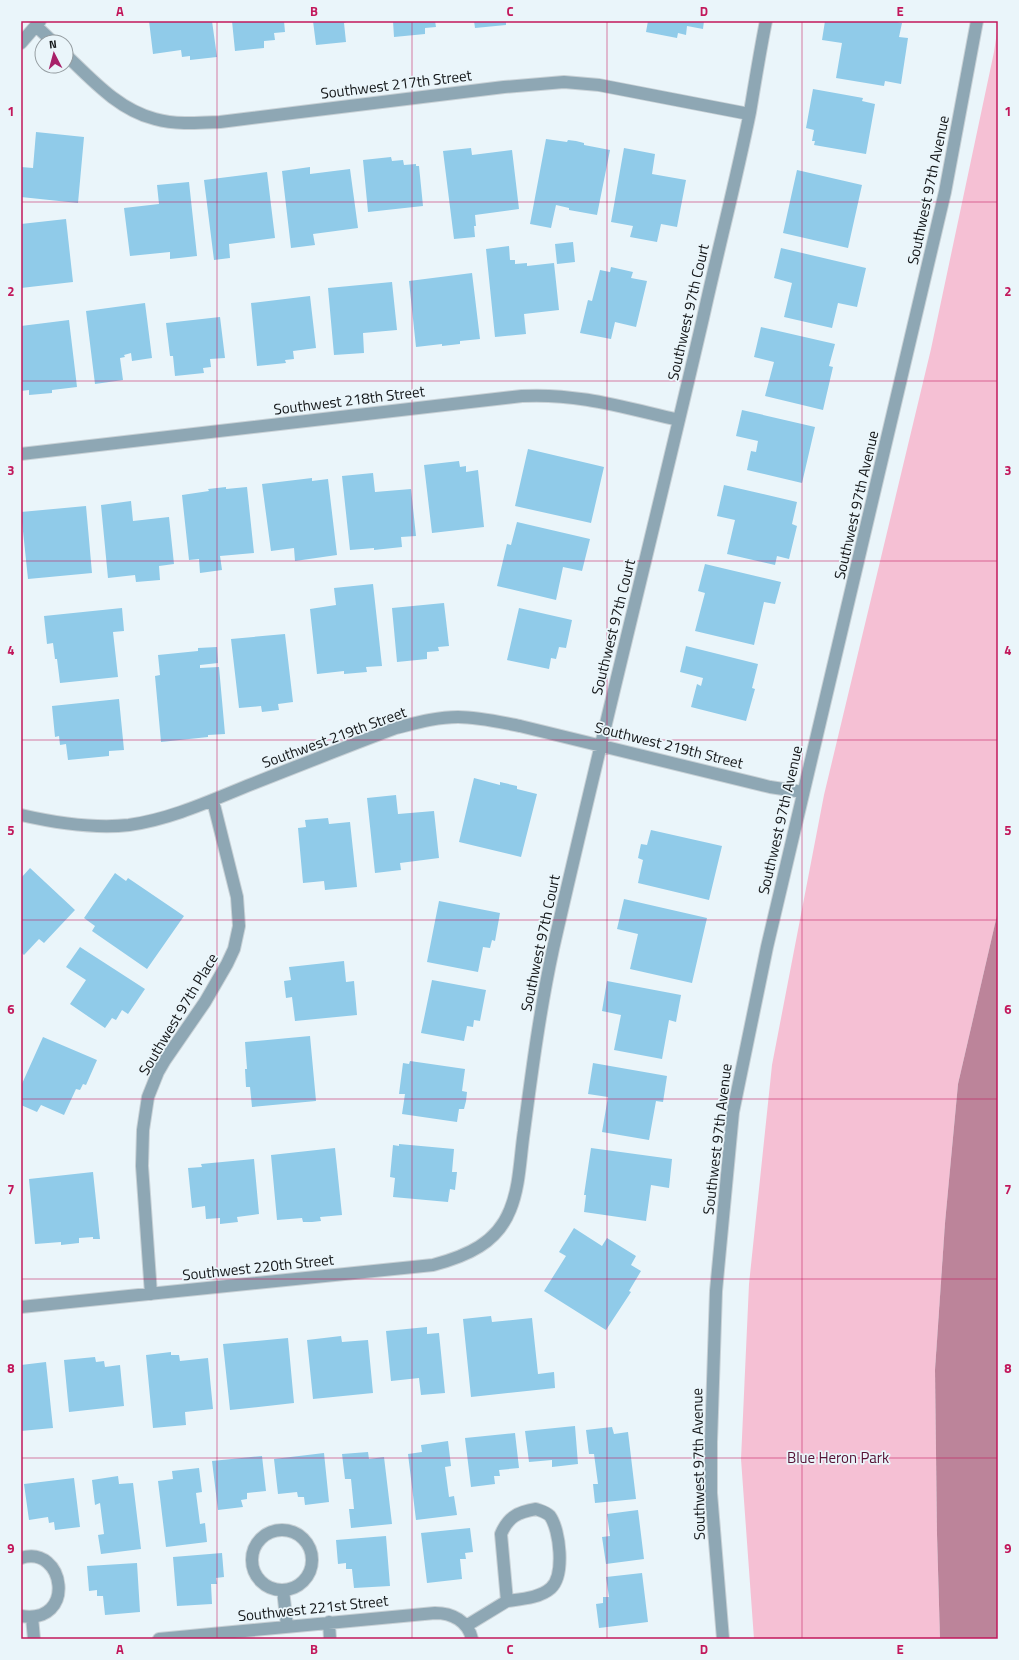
<svg xmlns="http://www.w3.org/2000/svg" width="1019" height="1660" font-family="'Titillium Web',sans-serif">
<style>
.green{fill:#f5c0d4}
.water{fill:#bc849a}
.building{fill:#90cbe9}
.lines{fill:none;stroke-linecap:round;stroke-linejoin:round}
.minor-casing{stroke:#c8d1d6;stroke-width:14}
.minor{stroke:#8ea7b4;stroke-width:12}
.grid{fill:none;stroke:#c2185b;stroke-width:1;stroke-opacity:0.55}
.labels{text-anchor:middle;dominant-baseline:central;stroke-width:3.5;stroke-linejoin:round;paint-order:stroke}
.street-label{font-size:15px;fill:#141719;stroke:#eaf5fa}
.park-label{font-size:15px;fill:#551134;stroke:#eaf5fa}
.neatline{fill:none;stroke:#c2185b;stroke-width:1.5}
.grid-label{font-size:13px;text-anchor:middle;font-weight:bold;fill:#c2185b}
</style>
<rect width="100%" height="100%" fill="#eaf5fa"/>
<path class="green" d="M 998,25 L 998,911 L 958,1084 L 945,1223 L 935,1370 L 937,1534 L 940,1639 L 754,1639 L 741,1459 L 749,1284 L 772,1065 L 824,795 L 931,349 L 994,52 Z"/>
<path class="water" d="M 998,911 L 998,1639 L 940,1639 L 937,1534 L 935,1370 L 945,1223 L 958,1084 Z"/>
<path class="building" d="M 149,21 L 212,21 L 217,57 L 190,60 L 190,56 L 182,57 L 181,50 L 153,54 Z
M 232,21 L 284,21 L 285,32 L 274,33 L 275,40 L 264,41 L 264,48 L 235,51 Z
M 313,21 L 349,21 L 344,23 L 346,42 L 316,45 Z
M 393,21 L 435,21 L 436,27 L 425,28 L 425,34 L 394,37 Z
M 474,21 L 506,21 L 506,25 L 475,28 Z
M 648,21 L 704,21 L 703,29 L 687,26 L 686,35 L 678,33 L 677,38 L 646,32 Z
M 825,21 L 892,21 L 902,23 L 899,37 L 908,38 L 901,84 L 885,81 L 884,86 L 836,78 L 842,43 L 822,40 Z
M 813,89 L 863,98 L 862,101 L 875,104 L 866,154 L 814,145 L 815,141 L 812,141 L 814,130 L 806,128 Z
M 36,132 L 84,137 L 78,203 L 21,197 L 21,167 L 33,168 Z
M 546,139 L 567,142 L 568,140 L 576,141 L 584,143 L 584,145 L 610,150 L 597,215 L 569,210 L 569,208 L 556,205 L 551,228 L 530,224 Z
M 471,148 L 472,155 L 512,150 L 519,209 L 475,215 L 476,226 L 474,226 L 475,237 L 454,239 L 443,151 Z
M 624,148 L 655,154 L 652,174 L 686,180 L 677,227 L 661,224 L 657,242 L 630,237 L 633,226 L 611,222 Z
M 391,157 L 392,161 L 403,160 L 404,165 L 416,164 L 416,166 L 419,166 L 423,206 L 368,212 L 363,160 Z
M 310,167 L 310,174 L 350,169 L 358,228 L 313,234 L 315,245 L 291,248 L 282,171 Z
M 797,170 L 862,185 L 848,248 L 783,233 Z
M 267,172 L 275,238 L 229,244 L 230,258 L 214,260 L 204,180 Z
M 189,182 L 197,256 L 170,259 L 170,252 L 130,256 L 124,208 L 159,204 L 157,185 Z
M 66,219 L 73,282 L 21,288 L 21,224 Z
M 573,242 L 575,262 L 557,264 L 555,244 Z
M 509,246 L 510,260 L 515,260 L 515,264 L 527,263 L 527,266 L 554,263 L 559,310 L 524,314 L 526,334 L 495,337 L 486,249 Z
M 781,248 L 866,268 L 857,307 L 838,303 L 832,328 L 784,317 L 792,283 L 774,278 Z
M 611,267 L 633,272 L 631,278 L 647,281 L 636,327 L 615,322 L 611,339 L 580,333 L 588,300 L 592,301 L 600,270 L 610,272 Z
M 472,273 L 480,339 L 460,341 L 460,344 L 442,346 L 442,344 L 416,347 L 409,281 Z
M 392,282 L 397,330 L 363,333 L 364,353 L 334,355 L 328,288 Z
M 310,296 L 316,348 L 293,351 L 294,359 L 285,360 L 286,363 L 257,366 L 251,303 Z
M 145,303 L 152,358 L 132,361 L 131,353 L 124,355 L 125,357 L 120,358 L 123,380 L 95,384 L 86,311 Z
M 220,317 L 225,358 L 210,359 L 211,367 L 203,368 L 204,373 L 175,376 L 173,356 L 170,356 L 166,323 Z
M 69,320 L 77,387 L 52,390 L 52,393 L 29,395 L 29,390 L 21,391 L 21,326 Z
M 761,327 L 835,344 L 829,366 L 833,367 L 823,410 L 765,396 L 774,362 L 754,357 Z
M 742,410 L 815,427 L 802,483 L 747,470 L 751,451 L 756,452 L 758,441 L 736,436 Z
M 528,449 L 604,467 L 591,523 L 515,506 Z
M 459,461 L 460,467 L 466,466 L 466,472 L 478,470 L 484,527 L 432,533 L 424,465 Z
M 373,473 L 375,492 L 411,489 L 416,536 L 401,537 L 402,547 L 374,550 L 374,548 L 350,550 L 342,476 Z
M 312,478 L 312,481 L 328,479 L 337,555 L 295,561 L 294,548 L 271,551 L 262,484 Z
M 724,485 L 797,502 L 792,524 L 797,526 L 789,559 L 777,556 L 775,565 L 727,554 L 735,520 L 717,516 Z
M 226,487 L 226,489 L 247,487 L 254,553 L 220,556 L 222,570 L 200,573 L 199,559 L 189,560 L 182,495 L 209,491 L 208,489 Z
M 131,501 L 133,521 L 169,517 L 174,564 L 159,566 L 160,580 L 136,582 L 135,575 L 108,578 L 101,505 Z
M 86,506 L 92,573 L 28,579 L 21,512 Z
M 517,522 L 590,539 L 582,571 L 563,567 L 556,600 L 497,586 L 507,544 L 511,545 Z
M 705,564 L 781,582 L 775,604 L 764,602 L 754,645 L 695,631 L 705,593 L 698,591 Z
M 373,584 L 382,666 L 366,667 L 367,672 L 344,674 L 344,671 L 317,674 L 310,609 L 336,605 L 334,588 Z
M 444,603 L 449,646 L 438,647 L 439,651 L 427,652 L 427,659 L 397,662 L 392,608 Z
M 122,608 L 124,631 L 113,632 L 118,677 L 60,683 L 57,659 L 55,659 L 53,643 L 47,644 L 44,616 Z
M 519,608 L 572,620 L 566,648 L 559,647 L 556,659 L 551,658 L 549,669 L 507,660 Z
M 285,634 L 293,702 L 278,704 L 279,710 L 262,712 L 261,706 L 239,708 L 231,639 Z
M 686,646 L 758,664 L 752,688 L 755,689 L 746,721 L 691,707 L 697,684 L 701,686 L 703,678 L 680,672 Z
M 217,647 L 218,663 L 200,665 L 200,668 L 219,667 L 225,734 L 208,735 L 208,737 L 161,742 L 155,676 L 160,675 L 158,655 L 198,651 L 198,648 Z
M 119,699 L 124,750 L 109,751 L 109,756 L 68,760 L 66,744 L 60,745 L 59,736 L 55,737 L 52,706 Z
M 474,778 L 500,785 L 500,782 L 517,786 L 517,789 L 537,794 L 521,857 L 459,842 Z
M 396,795 L 398,814 L 434,811 L 439,858 L 400,863 L 401,870 L 375,873 L 367,798 Z
M 328,818 L 329,824 L 350,822 L 357,887 L 325,890 L 324,881 L 303,883 L 298,828 L 306,827 L 305,820 Z
M 651,830 L 722,846 L 709,900 L 638,883 L 643,860 L 638,858 L 641,844 L 647,845 Z
M 30,868 L 75,910 L 44,943 L 39,939 L 24,955 L 21,952 L 21,878 Z
M 115,873 L 126,881 L 128,878 L 184,916 L 147,969 L 92,931 L 95,926 L 84,918 Z
M 624,899 L 707,918 L 692,983 L 630,969 L 638,934 L 617,929 Z
M 439,901 L 500,913 L 495,941 L 492,940 L 490,948 L 483,947 L 478,972 L 427,962 Z
M 80,947 L 145,989 L 128,1014 L 122,1010 L 116,1020 L 112,1018 L 105,1028 L 70,1004 L 86,980 L 66,967 Z
M 344,961 L 346,982 L 354,981 L 357,1015 L 295,1021 L 292,997 L 286,998 L 284,981 L 291,980 L 289,967 Z
M 432,980 L 486,990 L 480,1021 L 474,1020 L 473,1027 L 467,1026 L 464,1041 L 421,1033 Z
M 607,981 L 681,995 L 676,1022 L 669,1020 L 662,1059 L 614,1050 L 621,1015 L 602,1011 Z
M 310,1036 L 316,1101 L 252,1107 L 250,1087 L 246,1087 L 245,1069 L 247,1069 L 245,1042 Z
M 43,1037 L 97,1060 L 86,1085 L 83,1084 L 80,1090 L 76,1089 L 64,1115 L 41,1105 L 37,1112 L 21,1105 L 21,1086 Z
M 410,1061 L 465,1069 L 462,1091 L 467,1092 L 466,1101 L 464,1109 L 459,1109 L 457,1122 L 402,1114 L 405,1094 L 399,1094 L 403,1063 L 409,1064 Z
M 593,1063 L 667,1076 L 663,1102 L 656,1101 L 649,1140 L 602,1132 L 608,1097 L 588,1094 Z
M 399,1144 L 454,1149 L 452,1172 L 457,1172 L 455,1190 L 450,1189 L 448,1202 L 393,1197 L 395,1178 L 390,1177 L 393,1145 L 399,1146 Z
M 335,1148 L 342,1215 L 320,1217 L 321,1221 L 312,1222 L 303,1222 L 302,1218 L 277,1220 L 271,1155 Z
M 591,1148 L 672,1159 L 669,1188 L 651,1185 L 646,1221 L 584,1212 L 586,1195 L 584,1195 Z
M 254,1159 L 259,1214 L 237,1217 L 238,1222 L 220,1224 L 220,1218 L 206,1219 L 205,1206 L 192,1208 L 188,1168 L 202,1167 L 201,1164 Z
M 93,1172 L 100,1239 L 93,1239 L 93,1237 L 79,1238 L 79,1243 L 61,1245 L 61,1242 L 35,1244 L 29,1179 Z
M 574,1228 L 602,1246 L 607,1238 L 636,1256 L 631,1265 L 641,1271 L 629,1291 L 631,1292 L 606,1330 L 544,1291 L 566,1256 L 559,1252 Z
M 491,1316 L 492,1322 L 532,1318 L 538,1374 L 554,1372 L 555,1388 L 471,1397 L 463,1319 Z
M 427,1327 L 427,1334 L 439,1333 L 445,1393 L 421,1395 L 419,1378 L 391,1381 L 386,1331 Z
M 341,1336 L 342,1342 L 368,1340 L 373,1393 L 313,1399 L 307,1340 Z
M 288,1338 L 294,1403 L 230,1410 L 223,1344 Z
M 171,1352 L 171,1355 L 179,1355 L 180,1361 L 208,1358 L 213,1409 L 185,1412 L 186,1425 L 153,1428 L 146,1355 Z
M 95,1357 L 96,1362 L 104,1361 L 105,1367 L 120,1365 L 124,1406 L 69,1412 L 64,1360 Z
M 46,1362 L 53,1428 L 21,1431 L 21,1365 Z
M 575,1426 L 578,1464 L 552,1467 L 552,1460 L 529,1462 L 525,1431 Z
M 612,1427 L 614,1434 L 628,1432 L 636,1499 L 595,1503 L 593,1484 L 598,1484 L 594,1454 L 589,1454 L 586,1430 Z
M 515,1433 L 519,1468 L 499,1470 L 500,1476 L 494,1476 L 495,1484 L 471,1487 L 465,1438 Z
M 448,1441 L 451,1466 L 445,1467 L 449,1497 L 454,1496 L 457,1515 L 416,1520 L 408,1454 L 422,1452 L 421,1445 Z
M 368,1452 L 369,1459 L 384,1457 L 392,1524 L 351,1528 L 349,1509 L 354,1509 L 351,1479 L 345,1479 L 342,1454 Z
M 324,1453 L 329,1502 L 305,1505 L 304,1497 L 298,1497 L 297,1492 L 278,1494 L 274,1459 Z
M 262,1456 L 266,1491 L 247,1493 L 247,1499 L 241,1500 L 243,1507 L 218,1510 L 212,1461 Z
M 199,1468 L 202,1492 L 196,1493 L 200,1524 L 205,1523 L 207,1542 L 166,1547 L 158,1481 L 173,1479 L 172,1471 Z
M 118,1476 L 119,1484 L 133,1483 L 141,1549 L 101,1554 L 98,1535 L 104,1534 L 100,1503 L 95,1505 L 92,1480 Z
M 74,1478 L 80,1527 L 55,1530 L 54,1522 L 49,1523 L 48,1517 L 29,1520 L 24,1484 Z
M 638,1510 L 644,1559 L 606,1564 L 602,1537 L 610,1536 L 607,1514 Z
M 470,1528 L 473,1552 L 465,1553 L 466,1559 L 460,1559 L 462,1579 L 427,1583 L 421,1533 Z
M 386,1536 L 390,1586 L 354,1588 L 352,1569 L 346,1569 L 346,1563 L 338,1564 L 336,1540 Z
M 222,1553 L 224,1577 L 216,1578 L 217,1584 L 211,1584 L 212,1604 L 177,1606 L 173,1557 Z
M 137,1563 L 140,1612 L 105,1615 L 103,1596 L 97,1596 L 97,1590 L 89,1591 L 87,1566 Z
M 642,1573 L 648,1622 L 599,1628 L 596,1604 L 603,1603 L 603,1597 L 609,1597 L 606,1577 Z"/>
<g class="lines">
<defs>
<path id="minor" d="M 36,26 L 53,42
M 21,43 L 40,21
M 66,55 C 92,80 119,110 155,119 C 177,125 199,123 220,122 L 504,87 L 564,82 L 599,85 L 749,114
M 21,454 L 522,396 C 579,393 625,408 679,420
M 21,815 C 56,823 93,829 129,825 C 172,819 212,800 252,784 C 300,765 348,746 396,728 C 416,723 437,717 458,717 C 479,717 499,722 520,726 L 770,787 L 803,792
M 151,1294 L 142,1166 L 143,1130 L 148,1097 L 158,1072 L 165,1060 L 205,1002 L 227,964 L 234,949 L 239,926 L 237,897 L 213,801
M 21,1307 L 433,1265 C 467,1256 497,1243 510,1210 C 520,1186 520,1157 524,1131 C 532,1070 540,1009 553,949 C 601,738 654,529 703,318 C 718,250 736,181 750,112 C 755,82 760,51 766,21
M 536,1509 C 541,1511 546,1512 550,1516 C 560,1530 565,1575 551,1588 C 540,1598 521,1599 507,1601 L 501,1534 C 508,1517 518,1512 536,1509 Z
M252 1560a30 30 0 1 1 60 0a30 30 0 1 1-60 0Z
M 21,1558 C 65,1544 77,1625 21,1616
M 283,1590 L 287,1626
M 32,1617 L 34,1639
M 329,1622 L 330,1639
M 466,1626 L 507,1601
M 159,1639 L 435,1613 C 452,1613 468,1621 472,1639
M 723,1639 L 711,1493 L 711,1442 L 716,1291 L 733,1112 L 767,947 L 945,192 L 977,21"/>
</defs>
<use href="#minor" class="minor-casing"/>
<use href="#minor" class="minor"/>
</g>
<path class="grid" d="M 217,21 L 217,1639M 412,21 L 412,1639M 607,21 L 607,1639M 802,21 L 802,1639M 21,202 L 998,202M 21,381 L 998,381M 21,561 L 998,561M 21,740 L 998,740M 21,920 L 998,920M 21,1099 L 998,1099M 21,1279 L 998,1279M 21,1458 L 998,1458"/>
<g class="labels">
<g class="street-label">
<text transform="translate(396 84) rotate(-7)">Southwest 217th Street</text>
<text transform="translate(928 190) rotate(-78)">Southwest 97th Avenue</text>
<text transform="translate(688 312) rotate(-77)">Southwest 97th Court</text>
<text transform="translate(349 400) rotate(-7)">Southwest 218th Street</text>
<text transform="translate(856 505) rotate(-77)">Southwest 97th Avenue</text>
<text transform="translate(613 627) rotate(-76)">Southwest 97th Court</text>
<text transform="translate(334 737) rotate(-20)">Southwest 219th Street</text>
<text transform="translate(669 745) rotate(14)">Southwest 219th Street</text>
<text transform="translate(780 820) rotate(-77)">Southwest 97th Avenue</text>
<text transform="translate(540 943) rotate(-78)">Southwest 97th Court</text>
<text transform="translate(178 1014) rotate(-59)">Southwest 97th Place</text>
<text transform="translate(717 1139) rotate(-83)">Southwest 97th Avenue</text>
<text transform="translate(258 1267) rotate(-6)">Southwest 220th Street</text>
<text transform="translate(698 1464) rotate(-91)">Southwest 97th Avenue</text>
<text transform="translate(313 1608) rotate(-6)">Southwest 221st Street</text>
</g>
<g class="park-label">
<text x="838" y="1457">Blue Heron Park</text>
</g>
</g>
<rect width="1019" height="1660" fill="none" stroke="#eaf5fa" stroke-width="44"/>
<g transform="translate(54 54) rotate(354)"><circle r="19" fill="#eaf5fa" stroke="#949ca0"/>
<path d="M0-3L7 15L0 10L-7 15Z" fill="#a82169"/>
<text y="-6" font-size="11" font-weight="bold" text-anchor="middle" fill="#141719">N</text>
</g>
<rect x="22" y="22" width="975" height="1616" class="neatline"/>
<g class="grid-label">
<text x="120" y="16">A</text>
<text x="314" y="16">B</text>
<text x="510" y="16">C</text>
<text x="704" y="16">D</text>
<text x="900" y="16">E</text>
<text x="11" y="116">1</text>
<text x="1008" y="116">1</text>
<text x="11" y="296">2</text>
<text x="1008" y="296">2</text>
<text x="11" y="475">3</text>
<text x="1008" y="475">3</text>
<text x="11" y="655">4</text>
<text x="1008" y="655">4</text>
<text x="11" y="835">5</text>
<text x="1008" y="835">5</text>
<text x="11" y="1014">6</text>
<text x="1008" y="1014">6</text>
<text x="11" y="1194">7</text>
<text x="1008" y="1194">7</text>
<text x="11" y="1373">8</text>
<text x="1008" y="1373">8</text>
<text x="11" y="1553">9</text>
<text x="1008" y="1553">9</text>
<text x="120" y="1654">A</text>
<text x="314" y="1654">B</text>
<text x="510" y="1654">C</text>
<text x="704" y="1654">D</text>
<text x="900" y="1654">E</text>
</g>
</svg>
